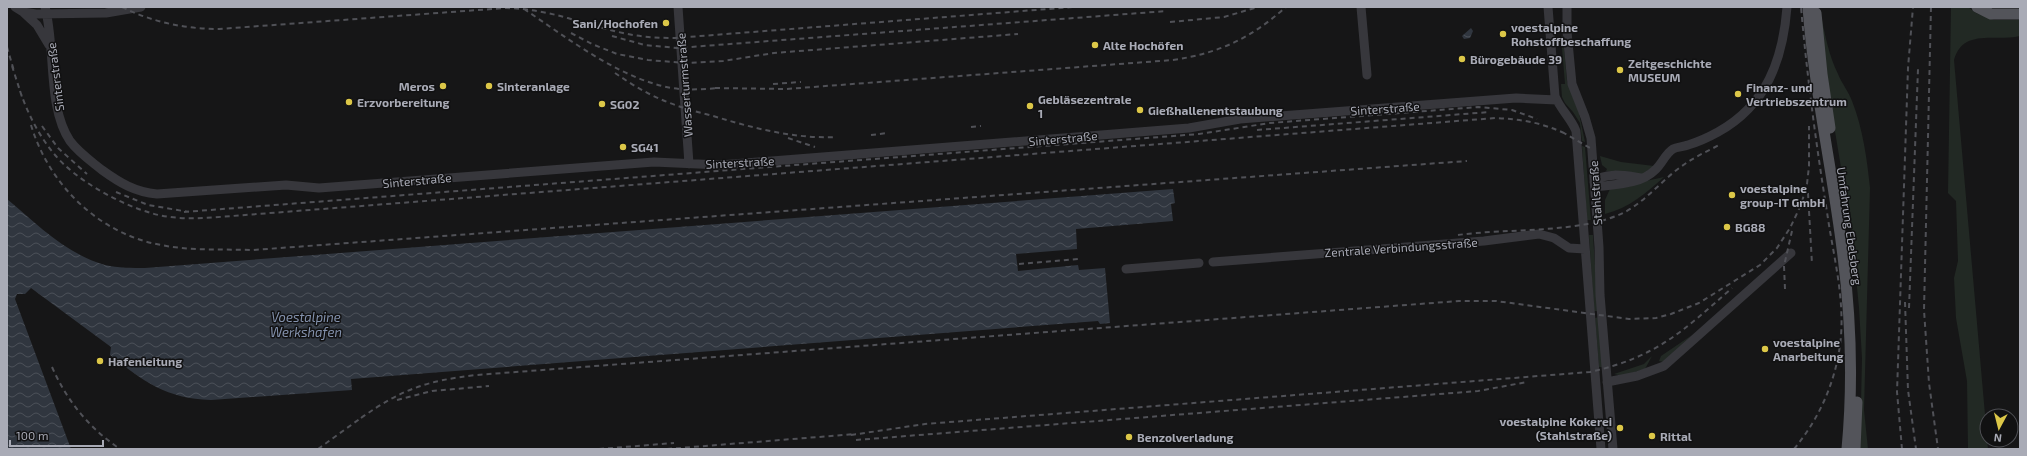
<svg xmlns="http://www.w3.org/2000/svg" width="2027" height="456" font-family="'Exo 2',sans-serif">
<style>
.green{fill:#222924}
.water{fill:url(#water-waves)}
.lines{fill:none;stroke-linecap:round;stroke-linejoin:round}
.minor{stroke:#37373c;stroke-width:9}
.major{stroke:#53545a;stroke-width:11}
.rail{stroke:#505157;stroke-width:2;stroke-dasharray:5 4;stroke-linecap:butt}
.poi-dot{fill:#dcc748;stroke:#111112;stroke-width:1.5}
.labels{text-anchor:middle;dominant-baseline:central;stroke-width:3;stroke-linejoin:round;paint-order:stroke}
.poi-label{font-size:12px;font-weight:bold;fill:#a9abb6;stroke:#111112;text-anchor:start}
.street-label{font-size:12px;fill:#a9abb6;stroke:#111112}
.water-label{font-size:13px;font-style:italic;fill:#8492ad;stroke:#111112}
</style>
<defs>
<pattern id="water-waves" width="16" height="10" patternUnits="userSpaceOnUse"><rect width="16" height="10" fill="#30363f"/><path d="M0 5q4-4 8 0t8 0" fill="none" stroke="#4b5058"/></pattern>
</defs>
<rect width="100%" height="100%" fill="#161617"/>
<path class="green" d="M 1951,7 L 1968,7 L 1976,13 L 1994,20 L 2020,20 L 2020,36 C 1995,42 1963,28 1954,60 L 1988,449 L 1968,449 L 1967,381 L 1956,318 L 1954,278 L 1958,261 L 1956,201 L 1948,193 Z
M 1821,15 C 1825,35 1829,56 1838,74 C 1842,84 1849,92 1852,101 C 1863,129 1867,159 1870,188 L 1864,410 L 1868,449 L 1860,449 L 1862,358 L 1859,308 L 1852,234 L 1827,83 Z
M 1561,36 L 1563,36 L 1567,81 L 1579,113 L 1585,142 L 1582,141 L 1580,123 L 1573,112 L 1565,103 L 1562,97 L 1561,84 L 1565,84 Z
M 1582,146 L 1585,147 L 1591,220 L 1587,220 Z
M 1600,156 L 1621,162 L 1654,166 L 1643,174 L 1606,171 L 1607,169 L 1602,165 Z
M 1664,177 C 1646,193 1629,208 1605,214 L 1605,200 L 1610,189 Z
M 1589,235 L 1593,235 L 1598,311 L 1594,311 Z
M 1599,317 L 1603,367 L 1599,367 L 1595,318 Z
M 1692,335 L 1663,362 L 1659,361 L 1661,356 Z
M 1652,356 L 1645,369 L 1623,376 L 1614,374 L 1644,364 Z"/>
<path class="water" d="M 1471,28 L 1473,31 L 1470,38 L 1464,39 L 1462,36 Z
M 1173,189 L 1175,203 L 1171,204 L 1173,221 L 1076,229 L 1077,249 L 1016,254 L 1018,271 L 1078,265 L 1079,270 L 1105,268 L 1110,323 L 1100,324 L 1098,321 L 351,379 L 352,390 L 211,400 C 167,399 143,381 110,355 L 111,347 L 31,288 L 25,294 L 17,294 L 15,299 L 71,449 L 7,449 L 7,199 C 37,224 66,254 105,265 C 118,268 132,268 145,268 Z"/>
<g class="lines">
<path class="minor" d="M 15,7 L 23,12 L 36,14 L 106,13 L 141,7
M 45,7 C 56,48 47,107 70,141 C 79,153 91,161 102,170 C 120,183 135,192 157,194 L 286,185 L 319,188 L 654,162 L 720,165 L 1189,128 L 1240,119 L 1516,98 L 1557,100
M 678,7 L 689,164
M 1361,7 L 1367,75
M 1548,7 L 1555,96 C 1560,109 1571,118 1576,131 L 1601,449
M 1567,7 L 1567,32 L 1572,84 L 1585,117 L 1591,138 L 1599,247 L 1600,295 L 1613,449
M 24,13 L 37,25 L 49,45
M 1594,182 C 1604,171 1628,176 1641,178
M 1595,187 C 1614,184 1640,185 1655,170 C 1662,164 1665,154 1673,149 C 1677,147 1683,147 1688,145 C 1698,142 1709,137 1718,132 C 1767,105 1783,59 1787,7
M 1213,262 L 1484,241 L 1539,234 L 1554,238 L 1569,248 L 1585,249
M 1126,269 L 1199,263
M 1607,382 L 1637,376 L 1664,366 L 1791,253"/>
<path class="major" d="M 1808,7 C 1814,91 1833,172 1843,256 C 1851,319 1853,385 1847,449
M 1977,7 L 1991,14 L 2020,14
M 1816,13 L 1822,74 L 1830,128
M 1855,449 L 1857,402"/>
<path class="rail" d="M 122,7 C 152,22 185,29 219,29 L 506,8 C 551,9 581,24 623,33 C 640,37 657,38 675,38 L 1074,7
M 569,7 L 569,8
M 1931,7 L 1924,310 L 1929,383 L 1938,449
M 524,9 C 569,39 625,83 679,89 C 693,90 706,89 719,88
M 1170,22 L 1224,17 L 1258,7
M 571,33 L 592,44 L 617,54 L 648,60 L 685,63 L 723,61 L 774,53 L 1018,34
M 612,36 L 645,45 L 677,48 L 1167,11
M 7,47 L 14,71
M 12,66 L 22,97
M 615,73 C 624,79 634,86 644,91 C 665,103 689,110 713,116 C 753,128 794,139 836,137
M 773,84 L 801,82
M 715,88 L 786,89 L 1173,60 C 1220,53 1251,38 1286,7
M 20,91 C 28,114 39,136 55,155 C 76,180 119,204 151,213 C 177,221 206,218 232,216 L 1496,118 C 1521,119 1543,123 1566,134
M 31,125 C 49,185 99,234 161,245 C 191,251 222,249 253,250 L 1467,161
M 42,126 L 58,148 L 87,174
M 971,127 L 981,126
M 1257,130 L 1490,112
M 1562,132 L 1592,149
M 871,135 L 888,133
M 788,138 L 815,147
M 116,192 L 148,205 L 189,212
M 1808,193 L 1812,264
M 184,212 L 1199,134 L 1270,123 L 1478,107 L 1512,110 L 1537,119
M 1458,235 C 1507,228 1582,234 1625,212 C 1647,200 1662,180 1682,166 C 1694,157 1708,151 1721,144
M 1019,264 L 1078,259
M 1785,289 L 1784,266 L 1792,231
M 1905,302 L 1908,390 L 1916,449
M 1909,308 L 1918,69
M 52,367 C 67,401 89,428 120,449
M 397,400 L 432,391 L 489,386
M 361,418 C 402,389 426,381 476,375 L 1459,301 L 1496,301 L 1629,319 L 1656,318 L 1671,314 L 1699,303 L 1760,265 L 1777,248 L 1790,228 L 1801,205 L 1807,184 L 1809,166 L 1809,126
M 851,435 L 925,424 L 1590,372 C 1657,357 1683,331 1732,288
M 856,440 L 1478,391 L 1527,382
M 318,449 L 365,415
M 599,449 L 674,443
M 667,449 L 856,434
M 1794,449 C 1819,419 1835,383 1840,345 C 1846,301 1833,255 1827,212 C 1816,144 1807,76 1801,7
M 1902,449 L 1897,392 L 1908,68 L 1913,7"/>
</g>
<g class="poi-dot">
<circle cx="666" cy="23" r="4"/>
<circle cx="1503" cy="34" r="4"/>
<circle cx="1095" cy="45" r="4"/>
<circle cx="1462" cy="59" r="4"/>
<circle cx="1620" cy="70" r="4"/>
<circle cx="443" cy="86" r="4"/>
<circle cx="489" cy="86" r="4"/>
<circle cx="1738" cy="94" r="4"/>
<circle cx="349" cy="102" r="4"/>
<circle cx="602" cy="104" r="4"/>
<circle cx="1030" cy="106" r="4"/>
<circle cx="1140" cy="110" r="4"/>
<circle cx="623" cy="147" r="4"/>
<circle cx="1732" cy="195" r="4"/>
<circle cx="1727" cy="227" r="4"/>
<circle cx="1765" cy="349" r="4"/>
<circle cx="100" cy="361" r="4"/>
<circle cx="1620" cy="428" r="4"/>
<circle cx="1652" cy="436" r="4"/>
<circle cx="1129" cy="437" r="4"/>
</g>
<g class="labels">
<g class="poi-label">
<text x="658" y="23" text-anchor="end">Sani/Hochofen</text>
<text x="1511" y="27">voestalpine<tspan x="1511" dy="14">Rohstoffbeschaffung</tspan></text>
<text x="1103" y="45">Alte Hochöfen</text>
<text x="1470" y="59">Bürogebäude 39</text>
<text x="1628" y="63">Zeitgeschichte<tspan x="1628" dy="14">MUSEUM</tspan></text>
<text x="435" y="86" text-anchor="end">Meros</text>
<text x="497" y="86">Sinteranlage</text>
<text x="1746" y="87">Finanz- und<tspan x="1746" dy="14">Vertriebszentrum</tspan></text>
<text x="1038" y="99">Gebläsezentrale<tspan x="1038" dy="14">1</tspan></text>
<text x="357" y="102">Erzvorbereitung</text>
<text x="610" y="104">SG02</text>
<text x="1148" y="110">Gießhallenentstaubung</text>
<text x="631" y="147">SG41</text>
<text x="1740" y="188">voestalpine<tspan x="1740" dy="14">group-IT GmbH</tspan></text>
<text x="1735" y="227">BG88</text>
<text x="1773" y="342">voestalpine<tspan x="1773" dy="14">Anarbeitung</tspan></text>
<text x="108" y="361">Hafenleitung</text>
<text x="1612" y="421" text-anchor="end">voestalpine Kokerei<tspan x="1612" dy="14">(Stahlstraße)</tspan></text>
<text x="1660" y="436">Rittal</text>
<text x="1137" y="437">Benzolverladung</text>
</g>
<g class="street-label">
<text transform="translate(55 77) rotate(-97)">Sinterstraße</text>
<text transform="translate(684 85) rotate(-94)">Wasserturmstraße</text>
<text transform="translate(1385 108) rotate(-4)">Sinterstraße</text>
<text transform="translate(1063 138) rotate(-5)">Sinterstraße</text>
<text transform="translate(740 162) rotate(-3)">Sinterstraße</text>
<text transform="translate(417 180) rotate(-5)">Sinterstraße</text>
<text transform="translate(1595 193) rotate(-94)">Stahlstraße</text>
<text transform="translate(1850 226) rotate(82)">Umfahrung Ebelsberg</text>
<text transform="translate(1401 247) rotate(-4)">Zentrale Verbindungsstraße</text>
</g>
<g class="water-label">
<text x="306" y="317">Voestalpine<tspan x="306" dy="15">Werkshafen</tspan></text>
</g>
</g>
<rect width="2027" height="456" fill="none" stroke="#a9abb6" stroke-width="16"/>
<g transform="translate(1999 428) rotate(187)"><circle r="19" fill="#111112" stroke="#4e4f54"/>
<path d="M0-3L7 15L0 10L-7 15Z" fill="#dcc748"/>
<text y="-6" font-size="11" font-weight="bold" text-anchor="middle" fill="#a9abb6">N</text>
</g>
<path d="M10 440v6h93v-6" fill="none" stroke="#a9abb6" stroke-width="2"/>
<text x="16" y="440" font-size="12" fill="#a9abb6" stroke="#111112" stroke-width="3" paint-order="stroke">100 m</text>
</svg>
